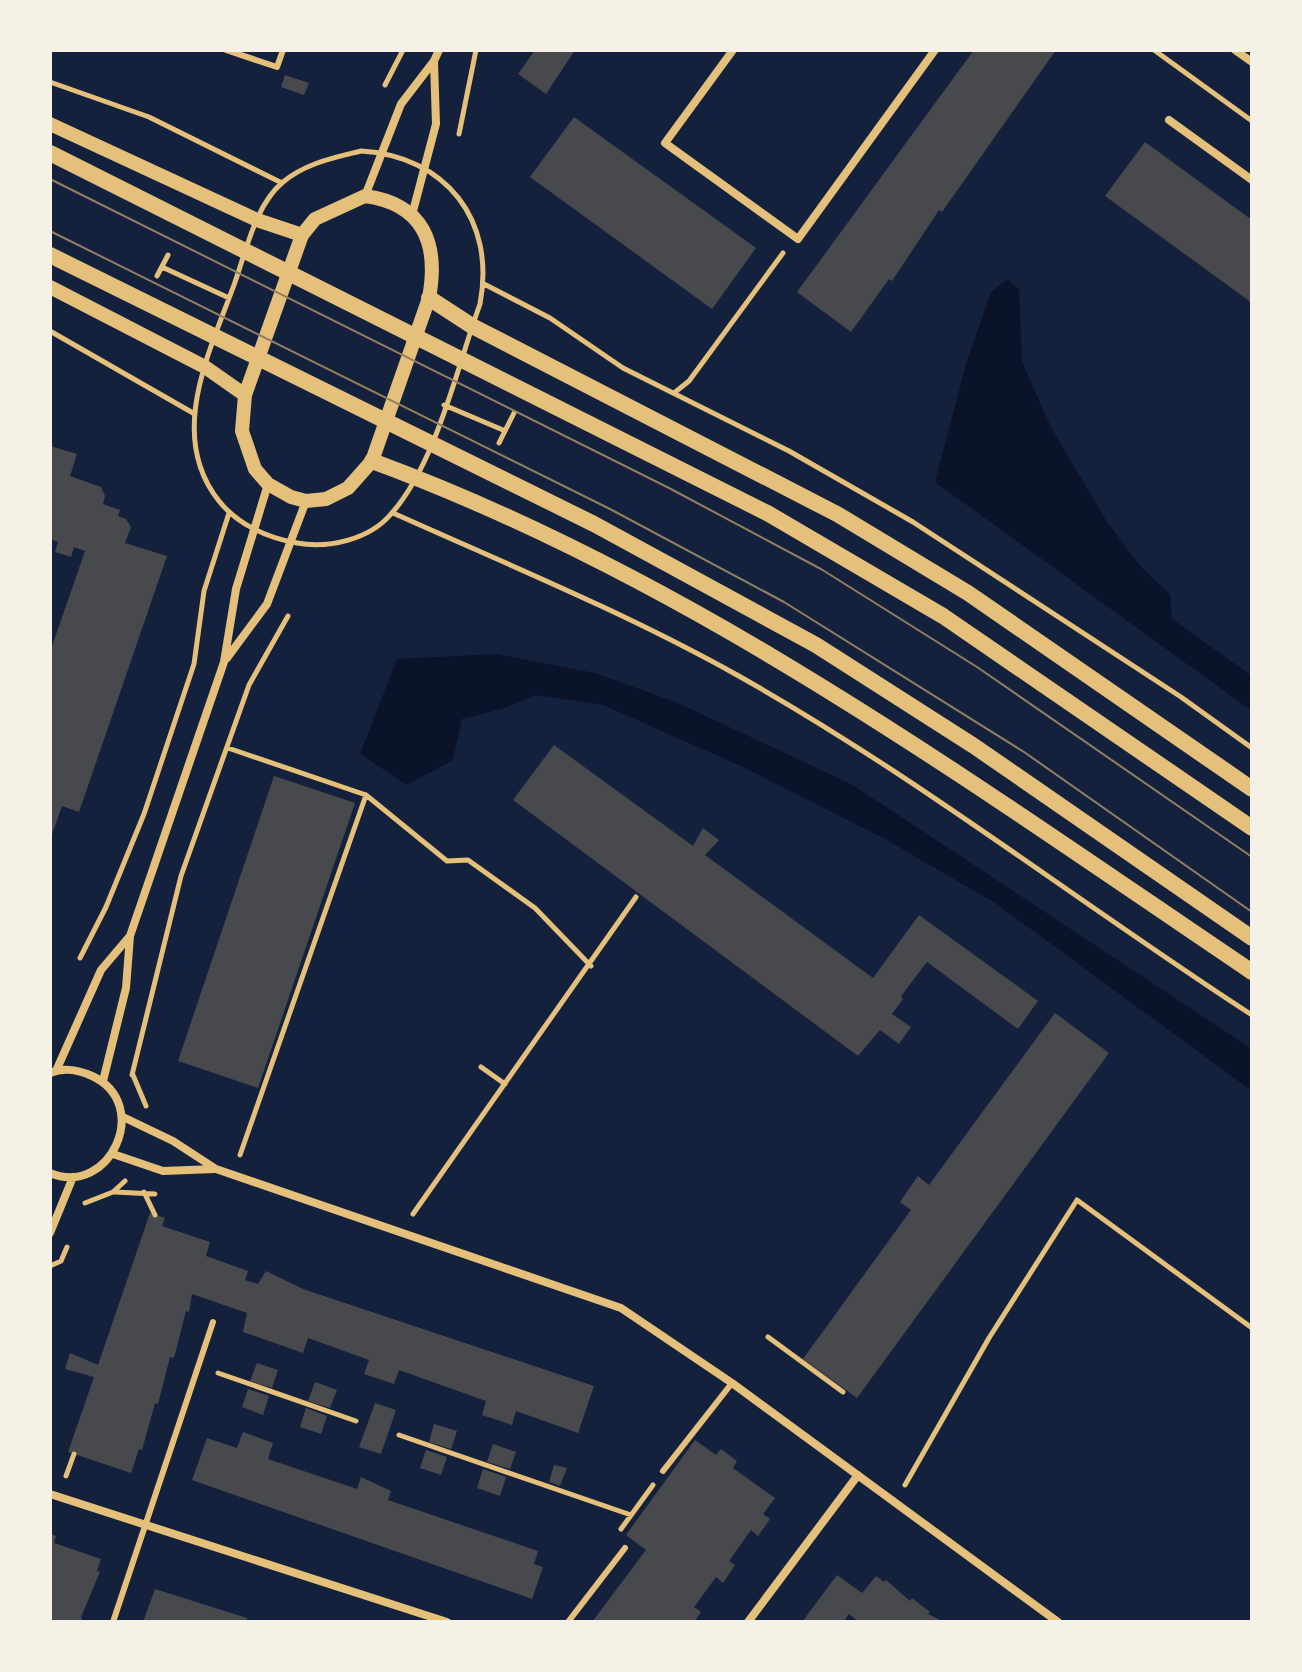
<svg xmlns="http://www.w3.org/2000/svg" width="1302" height="1672" font-family="Helvetica,sans-serif">
<style>
.water{fill:#0b132b}
.building{fill:#48494c}
.lines{fill:none;stroke-linecap:round;stroke-linejoin:round}
.path{stroke:#e5c07b;stroke-width:5}
.service{stroke:#e5c07b;stroke-width:6}
.minor{stroke:#e5c07b;stroke-width:8}
.tertiary{stroke:#e5c07b;stroke-width:14}
.secondary{stroke:#e5c07b;stroke-width:16}
.tram{stroke:#918062;stroke-width:2}
</style>
<rect width="100%" height="100%" fill="#14213d"/>
<path class="water" d="M 1007,279 L 1019,289 L 1022,362 L 1051,427 L 1107,522 L 1141,567 L 1170,594 L 1172,619 L 1252,676 L 1252,711 L 935,482 L 966,364 L 991,292 Z
M 496,654 L 595,673 L 678,703 L 853,785 L 1252,1049 L 1252,1091 L 995,903 L 885,839 L 743,767 L 603,705 L 536,695 L 502,709 L 462,719 L 453,760 L 407,785 L 360,754 L 397,659 Z"/>
<path class="building" d="M 535,50 L 575,50 L 546,94 L 518,74 Z
M 974,50 L 1056,50 L 942,212 L 939,210 L 892,281 L 889,279 L 851,332 L 797,292 Z
M 285,75 L 309,83 L 304,95 L 281,87 Z
M 574,117 L 756,248 L 712,309 L 530,177 Z
M 1145,142 L 1252,220 L 1252,303 L 1105,196 Z
M 50,446 L 77,454 L 70,476 L 101,487 L 105,496 L 103,504 L 120,510 L 118,516 L 126,519 L 131,527 L 125,543 L 167,556 L 79,812 L 62,806 L 50,840 L 50,652 L 85,551 L 74,547 L 71,557 L 55,552 L 58,542 L 50,539 Z
M 554,745 L 693,846 L 703,828 L 719,840 L 705,855 L 873,978 L 919,915 L 1038,1001 L 1018,1029 L 927,962 L 901,996 L 903,999 L 892,1014 L 911,1027 L 899,1044 L 880,1030 L 858,1056 L 513,800 Z
M 274,776 L 355,803 L 258,1088 L 178,1061 Z
M 1055,1013 L 1109,1053 L 857,1398 L 803,1359 L 911,1210 L 900,1202 L 918,1176 L 929,1185 Z
M 150,1213 L 165,1218 L 162,1226 L 210,1242 L 206,1256 L 248,1271 L 245,1280 L 258,1284 L 266,1271 L 303,1289 L 594,1386 L 578,1433 L 516,1411 L 512,1425 L 482,1415 L 486,1401 L 399,1370 L 394,1384 L 364,1374 L 369,1360 L 308,1338 L 303,1353 L 243,1332 L 247,1313 L 192,1294 L 189,1312 L 186,1311 L 174,1358 L 170,1357 L 158,1404 L 155,1403 L 142,1450 L 139,1449 L 131,1473 L 68,1452 L 94,1377 L 65,1369 L 70,1353 L 98,1365 Z
M 257,1363 L 278,1370 L 272,1388 L 250,1381 Z
M 315,1382 L 337,1390 L 330,1408 L 308,1401 Z
M 248,1389 L 269,1396 L 263,1415 L 242,1407 Z
M 375,1403 L 396,1410 L 381,1454 L 359,1447 Z
M 306,1408 L 327,1416 L 321,1434 L 300,1427 Z
M 434,1424 L 457,1431 L 451,1449 L 429,1442 Z
M 243,1432 L 273,1443 L 268,1459 L 357,1489 L 361,1477 L 391,1491 L 388,1500 L 538,1551 L 534,1564 L 543,1567 L 532,1599 L 192,1480 L 207,1438 L 237,1448 Z
M 695,1440 L 716,1455 L 721,1449 L 737,1461 L 733,1468 L 775,1498 L 763,1514 L 770,1519 L 758,1536 L 751,1530 L 729,1561 L 735,1565 L 723,1583 L 716,1577 L 694,1607 L 701,1612 L 694,1622 L 592,1622 L 646,1550 L 626,1535 Z
M 493,1444 L 516,1452 L 510,1469 L 487,1462 Z
M 426,1450 L 447,1457 L 441,1475 L 420,1468 Z
M 554,1465 L 567,1468 L 560,1486 L 549,1482 Z
M 483,1469 L 506,1477 L 500,1496 L 477,1488 Z
M 50,1534 L 56,1536 L 54,1543 L 101,1559 L 97,1571 L 100,1572 L 81,1617 L 83,1622 L 50,1622 Z
M 837,1575 L 862,1593 L 876,1576 L 884,1582 L 886,1580 L 910,1601 L 912,1598 L 930,1612 L 928,1614 L 944,1622 L 859,1622 L 849,1614 L 843,1622 L 802,1622 Z
M 155,1589 L 247,1618 L 246,1622 L 143,1622 Z"/>
<g class="lines">
<path class="path" d="M 1154,50 L 1252,121
M 50,82 L 149,117 L 282,183
M 385,85 L 403,50
M 459,134 L 476,50
M 361,151 C 446,156 496,220 480,304 C 457,367 436,464 391,514 C 370,539 329,549 297,543 C 268,538 238,525 219,501 C 167,436 209,353 234,285 C 246,252 255,205 283,182 C 306,163 333,158 361,151 Z
M 162,267 L 229,298
M 157,276 L 168,255
M 484,284 L 550,318 L 623,368 L 789,451 L 913,522 L 1181,697 L 1252,748
M 50,331 L 193,413
M 674,393 L 689,381 L 783,253
M 444,405 L 503,430
M 499,443 L 514,413
M 393,513 C 509,565 626,613 737,675 C 917,776 1079,903 1252,1015
M 228,748 L 366,795 L 240,1155
M 366,795 L 447,861 L 468,860 L 535,908 L 591,966
M 80,958 L 106,907 L 144,814 L 194,664 L 204,591 L 229,513
M 481,1067 L 505,1084
M 132,1075 L 181,876 L 249,685 L 288,616
M 133,1075 L 146,1106
M 114,1192 L 155,1194
M 144,1192 L 155,1215
M 85,1203 L 113,1192 L 125,1181
M 413,1214 L 636,897
M 50,1266 L 61,1261 L 67,1247
M 768,1337 L 843,1392
M 218,1373 L 356,1421
M 399,1435 L 631,1515
M 66,1476 L 74,1454
M 905,1485 L 989,1338 L 1077,1200 L 1252,1328
M 621,1529 L 653,1485"/>
<path class="service" d="M 226,50 L 277,67 L 283,50
M 663,1471 L 732,1383
M 113,1622 L 213,1322
M 568,1622 L 625,1548"/>
<path class="minor" d="M 733,50 L 665,143 L 798,239 L 935,50
M 1235,50 L 1252,62
M 1169,120 L 1252,180
M 365,196 L 401,104 L 434,61 L 439,50
M 412,215 L 436,124 L 434,62
M 227,658 L 267,604 L 306,501
M 56,1071 L 101,970 L 129,937
M 50,1073 C 64,1067 79,1070 92,1076 C 153,1104 110,1198 50,1173
M 103,1081 L 126,988 L 130,936 L 224,662 L 236,589 L 268,484
M 123,1117 L 173,1141 L 216,1169 L 621,1308 L 732,1383 L 1058,1622
M 113,1154 L 163,1171 L 215,1169
M 50,1233 L 73,1177
M 50,1494 L 447,1622
M 748,1622 L 858,1475"/>
<path class="tertiary" d="M 50,124 L 257,220 L 302,235
M 365,196 C 424,204 439,244 429,298 L 372,461 L 348,488 L 326,499 L 306,501 L 291,497 L 268,484 L 255,469 L 242,431 L 245,395 L 302,235 L 315,219 Z
M 50,287 L 205,367 L 245,395"/>
<path class="secondary" d="M 50,153 L 769,514 L 943,616 L 1252,828
M 50,255 L 594,524 L 816,645 L 974,746 L 1252,938
M 429,298 L 472,326 L 837,514 L 968,593 L 1252,789
M 372,461 C 691,578 973,784 1252,972"/>
<path class="tram" d="M 50,179 L 669,488 L 821,569 L 977,667 L 1252,857
M 50,231 L 610,509 L 784,602 L 1024,752 L 1252,912"/>
</g>
<rect width="1302" height="1672" fill="none" stroke="#f6f1e7" stroke-width="104"/>
</svg>
